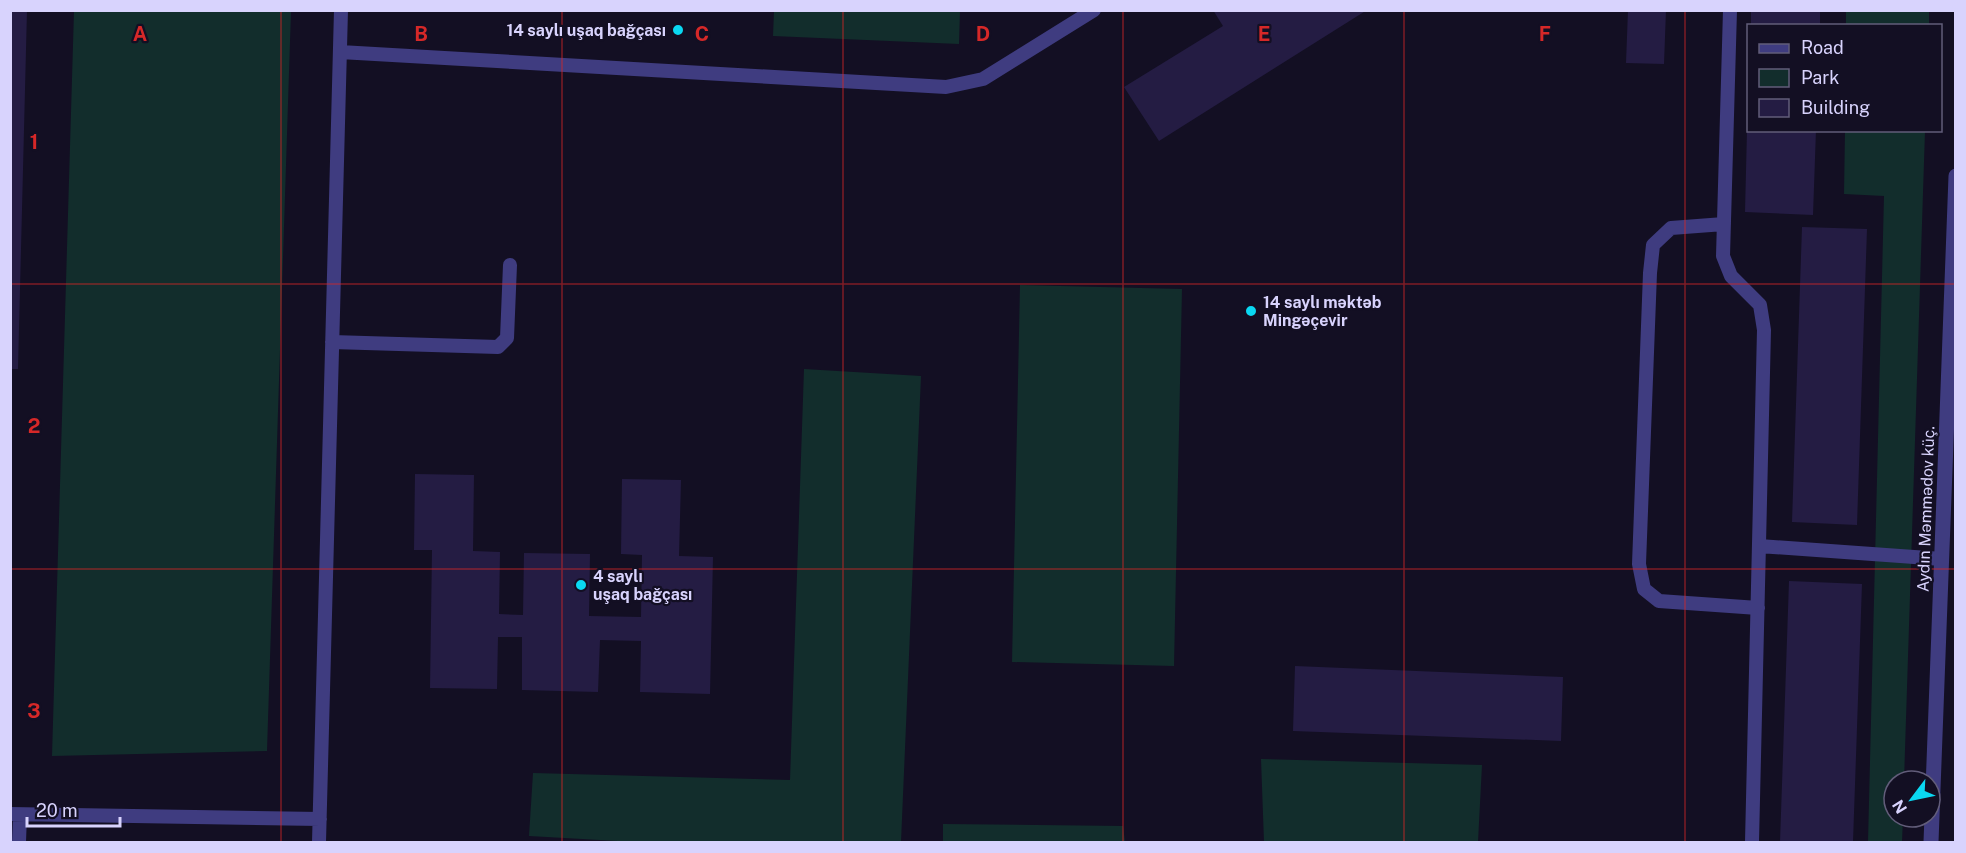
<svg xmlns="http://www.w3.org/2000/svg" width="1966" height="853" font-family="'Public Sans',sans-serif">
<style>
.green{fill:#122d2c}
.building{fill:#241c43}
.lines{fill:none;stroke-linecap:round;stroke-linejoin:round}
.service{stroke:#3f3c80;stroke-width:14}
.tertiary{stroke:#3f3c80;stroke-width:15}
.grid{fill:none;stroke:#d62828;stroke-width:1.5;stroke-opacity:0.55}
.poi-dot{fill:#0ad8f2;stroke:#130f23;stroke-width:2}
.labels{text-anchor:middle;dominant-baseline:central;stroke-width:4.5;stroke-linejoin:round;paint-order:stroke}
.poi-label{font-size:16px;font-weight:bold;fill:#d8d3fd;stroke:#130f23;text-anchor:start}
.street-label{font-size:16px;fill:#d8d3fd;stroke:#130f23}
.grid-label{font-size:20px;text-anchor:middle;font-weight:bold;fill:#d62828;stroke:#130f23;stroke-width:4.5;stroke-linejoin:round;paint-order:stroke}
</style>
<rect width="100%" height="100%" fill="#130f23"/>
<path class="green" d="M 74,11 L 291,11 L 267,751 L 52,756 Z
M 774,11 L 960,11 L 959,44 L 773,36 Z
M 1846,11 L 1929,11 L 1929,25 L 1846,25 Z
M 1845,131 L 1925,131 L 1904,781 L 1894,781 L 1894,817 L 1903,817 L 1902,842 L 1868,842 L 1884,196 L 1844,194 Z
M 1020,285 L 1182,289 L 1174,666 L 1012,662 Z
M 804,369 L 921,376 L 901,842 L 635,842 L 529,836 L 533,773 L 790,780 Z
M 1261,759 L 1482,765 L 1478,842 L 1264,842 Z
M 943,824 L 1123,826 L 1125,842 L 943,842 Z"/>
<path class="building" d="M 10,10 L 27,10 L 18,369 L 10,369 Z
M 1213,10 L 1367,10 L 1159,141 L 1124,87 L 1223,26 Z
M 1628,10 L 1666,10 L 1664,64 L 1626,63 Z
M 1751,10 L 1820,10 L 1820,26 L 1751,26 Z
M 1747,130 L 1816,130 L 1813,215 L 1745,212 Z
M 1802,227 L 1867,229 L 1857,525 L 1792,522 Z
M 415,474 L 474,475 L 473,551 L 500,552 L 499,614 L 523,615 L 524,553 L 590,554 L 589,616 L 641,617 L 642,555 L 621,554 L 622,479 L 681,480 L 679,556 L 713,557 L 710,694 L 640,692 L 641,641 L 600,640 L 598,692 L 522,690 L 522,637 L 498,637 L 497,689 L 430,688 L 432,550 L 414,550 Z
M 1789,581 L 1862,584 L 1853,842 L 1780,842 Z
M 1295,666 L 1563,677 L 1561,741 L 1293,731 Z"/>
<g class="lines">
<path class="service" d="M 1730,10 L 1723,256 L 1731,276 L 1760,305 L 1764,330 L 1752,842
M 340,52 L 946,87 L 983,79 L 1094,10
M 1724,224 L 1671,228 L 1653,245 L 1650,273 L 1639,564 L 1644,589 L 1659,601 L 1758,608
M 332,342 L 498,347 L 507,338 L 510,265
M 1759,546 L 1942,559
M 10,814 L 320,819
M 19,842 L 20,815
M 319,842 L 341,10"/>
<path class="tertiary" d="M 1931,842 L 1956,176"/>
</g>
<path class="grid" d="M 281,10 L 281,842M 562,10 L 562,842M 843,10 L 843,842M 1123,10 L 1123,842M 1404,10 L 1404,842M 1685,10 L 1685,842M 10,284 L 1956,284M 10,569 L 1956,569"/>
<g class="poi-dot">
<circle cx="678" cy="30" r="6"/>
<circle cx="1251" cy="311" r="6"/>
<circle cx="581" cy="585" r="6"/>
</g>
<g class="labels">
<g class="poi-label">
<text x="666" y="30" text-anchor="end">14 saylı uşaq bağçası</text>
<text x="1263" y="302">14 saylı məktəb<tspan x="1263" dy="18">Mingəçevir</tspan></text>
<text x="593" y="576">4 saylı<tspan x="593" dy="18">uşaq bağçası</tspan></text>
</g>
<g class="street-label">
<text transform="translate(1926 509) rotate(-88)">Aydın Məmmədov küç.</text>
</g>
</g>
<g class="grid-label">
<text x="140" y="41">A</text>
<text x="421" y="41">B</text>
<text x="702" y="41">C</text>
<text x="983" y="41">D</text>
<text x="1264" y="41">E</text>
<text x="1545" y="41">F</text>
<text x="34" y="149">1</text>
<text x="34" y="433">2</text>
<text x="34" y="718">3</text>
</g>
<rect width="1966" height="853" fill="none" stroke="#d8d3fd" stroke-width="24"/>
<rect x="1747" y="24" width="195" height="108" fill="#130f23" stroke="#625d7a" stroke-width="1.5"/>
<rect x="1759" y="44" width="30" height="9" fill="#3f3c80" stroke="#625d7a" stroke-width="1.5"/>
<text x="1801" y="54" font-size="18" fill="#d8d3fd">Road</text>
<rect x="1759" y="69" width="30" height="18" fill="#122d2c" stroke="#625d7a" stroke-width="1.5"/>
<text x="1801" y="84" font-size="18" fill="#d8d3fd">Park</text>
<rect x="1759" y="99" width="30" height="18" fill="#241c43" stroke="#625d7a" stroke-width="1.5"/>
<text x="1801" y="114" font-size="18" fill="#d8d3fd">Building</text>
<g transform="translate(1912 799) rotate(238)"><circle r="28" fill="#130f23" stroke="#625d7a" stroke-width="1.5"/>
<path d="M0-4.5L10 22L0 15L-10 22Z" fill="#0ad8f2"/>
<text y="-9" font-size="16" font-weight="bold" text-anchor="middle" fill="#d8d3fd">N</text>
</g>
<path d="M27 817v9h93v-9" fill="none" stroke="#d8d3fd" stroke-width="3"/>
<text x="36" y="817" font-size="18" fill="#d8d3fd" stroke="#130f23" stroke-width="4.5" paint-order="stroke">20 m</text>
</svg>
